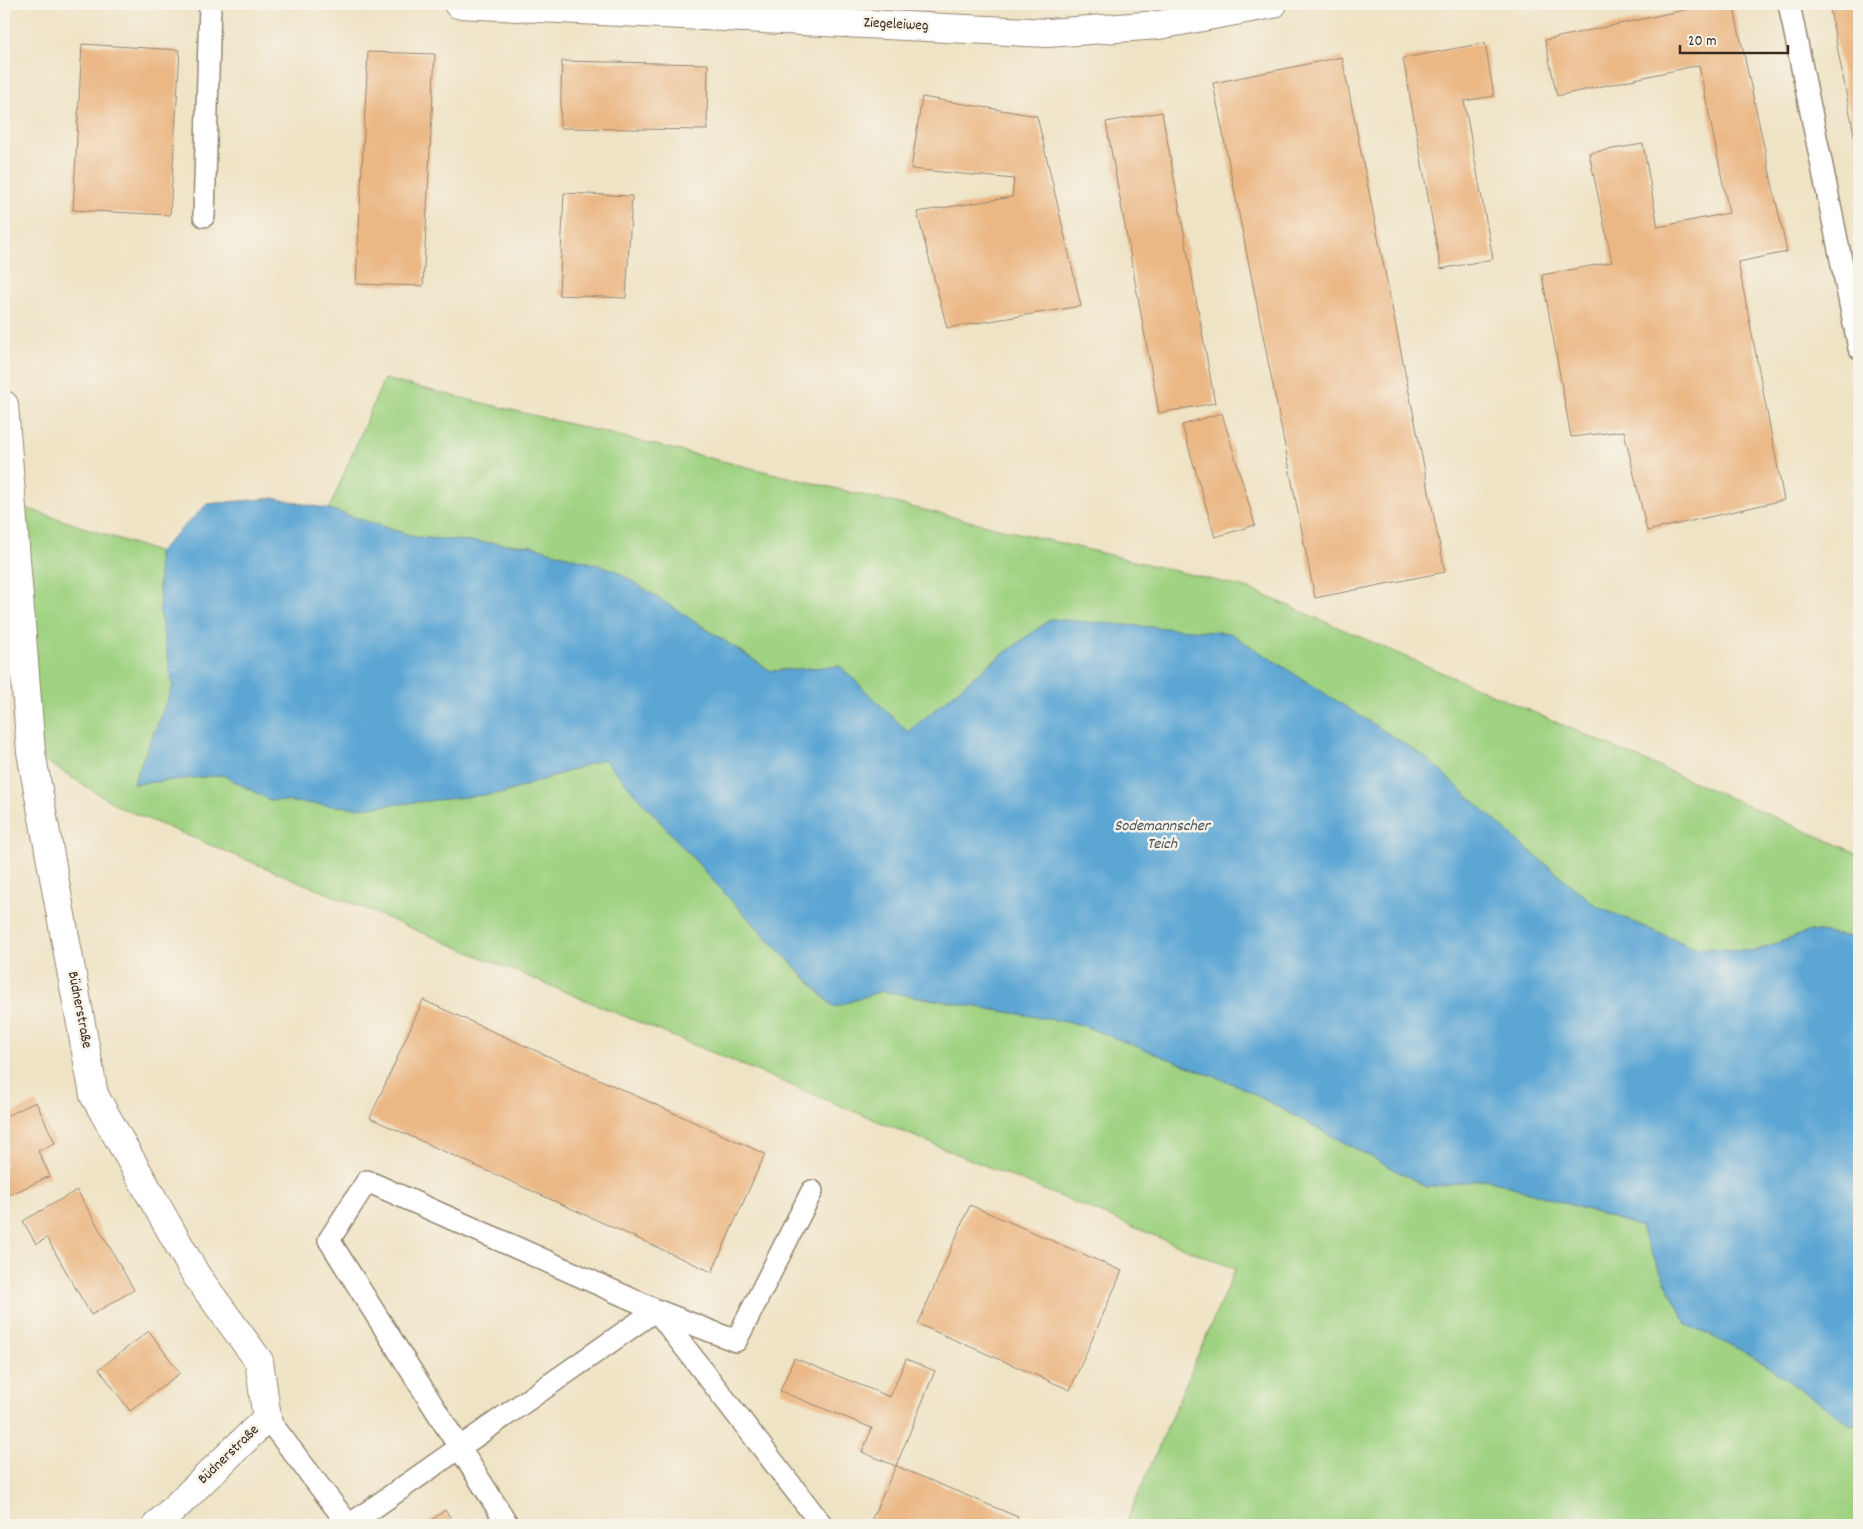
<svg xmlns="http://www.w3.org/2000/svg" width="1863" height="1529" font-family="Dekko,sans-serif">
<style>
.green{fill:#9fd281;stroke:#6d7e50}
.water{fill:#5ca6d4;stroke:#4c6879}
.building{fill:#ebb885}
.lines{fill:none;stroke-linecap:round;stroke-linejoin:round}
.lane-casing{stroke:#958672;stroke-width:24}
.street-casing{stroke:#958672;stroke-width:30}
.lane{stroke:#fff;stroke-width:21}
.street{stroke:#fff;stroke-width:28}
.labels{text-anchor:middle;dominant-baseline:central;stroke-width:5;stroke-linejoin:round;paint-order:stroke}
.street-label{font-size:15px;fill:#3b2a1e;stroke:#f7f3e8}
.water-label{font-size:16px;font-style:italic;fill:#47555e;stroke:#f7f3e8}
</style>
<rect width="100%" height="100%" fill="#f7f3e8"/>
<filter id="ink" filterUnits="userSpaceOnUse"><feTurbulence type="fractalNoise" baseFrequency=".02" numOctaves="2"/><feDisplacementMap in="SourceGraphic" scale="10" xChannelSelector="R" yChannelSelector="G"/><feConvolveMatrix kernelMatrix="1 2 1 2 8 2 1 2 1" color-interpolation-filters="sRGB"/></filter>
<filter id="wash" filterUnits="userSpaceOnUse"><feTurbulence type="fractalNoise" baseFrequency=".0096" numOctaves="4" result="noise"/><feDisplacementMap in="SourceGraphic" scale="20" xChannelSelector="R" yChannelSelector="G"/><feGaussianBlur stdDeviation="1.12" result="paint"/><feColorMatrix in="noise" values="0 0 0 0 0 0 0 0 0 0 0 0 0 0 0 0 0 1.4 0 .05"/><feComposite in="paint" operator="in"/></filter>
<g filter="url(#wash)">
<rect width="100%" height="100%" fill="#efe3c5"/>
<path class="green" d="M 384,379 L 1250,589 L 1859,854 L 1859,938 L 1810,931 L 1755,951 L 1692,947 L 1598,907 L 1520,843 L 1051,619 L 987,666 L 908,732 L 840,666 L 771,671 L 615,570 L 532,546 L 415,537 L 329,509 Z
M 11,503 L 158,552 L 160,613 L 173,686 L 133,784 L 223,775 L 270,800 L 504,793 L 604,759 L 727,896 L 833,1007 L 882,991 L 1079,1024 L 1239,1086 L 1427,1187 L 1487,1179 L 1639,1226 L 1686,1324 L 1751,1355 L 1851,1424 L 1859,1423 L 1859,1525 L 1125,1525 L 1235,1269 L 121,808 L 31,752 Z"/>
<path class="water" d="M 273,498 L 329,509 L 415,537 L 532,546 L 615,570 L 771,671 L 840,666 L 908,732 L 987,666 L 1051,619 L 1230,633 L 1425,757 L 1520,843 L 1598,907 L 1692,947 L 1755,951 L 1810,931 L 1859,938 L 1859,1423 L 1851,1425 L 1751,1355 L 1686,1324 L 1639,1226 L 1487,1179 L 1427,1187 L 1239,1086 L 1079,1024 L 882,991 L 834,1007 L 727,896 L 604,759 L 504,793 L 360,808 L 270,800 L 223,775 L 133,784 L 173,686 L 160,613 L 158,552 L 207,504 Z"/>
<g id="blocks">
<path class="building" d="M 1712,4 L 1733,4 L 1787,252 L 1738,262 L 1784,500 L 1647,531 L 1624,431 L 1571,437 L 1542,275 L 1612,262 L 1589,153 L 1643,144 L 1658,227 L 1729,213 L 1699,65 L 1557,96 L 1545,40 Z
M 1829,4 L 1859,4 L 1859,155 L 1858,155 Z
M 1485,43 L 1494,96 L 1464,101 L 1493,259 L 1441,269 L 1403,58 Z
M 82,44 L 180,50 L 170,215 L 73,210 Z
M 368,52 L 435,54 L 423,286 L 356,284 Z
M 1342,57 L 1445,572 L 1315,598 L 1213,83 Z
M 562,61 L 708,64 L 707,130 L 560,128 Z
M 922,97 L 1037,116 L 1081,306 L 947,328 L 917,212 L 1012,197 L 1014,179 L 911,169 Z
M 1162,112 L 1215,403 L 1159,413 L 1106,122 Z
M 564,193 L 632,196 L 626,298 L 559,295 Z
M 1222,413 L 1255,525 L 1215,537 L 1182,425 Z
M 423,1000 L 765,1154 L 712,1272 L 370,1118 Z
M 36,1102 L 55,1143 L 38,1151 L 50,1176 L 7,1196 L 4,1188 L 4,1167 L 7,1166 L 4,1159 L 4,1117 Z
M 77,1190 L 134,1290 L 91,1315 L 47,1238 L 36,1244 L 23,1221 Z
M 970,1205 L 1122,1271 L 1070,1390 L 918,1324 Z
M 149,1331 L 180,1373 L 130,1411 L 99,1369 Z
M 794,1358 L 890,1397 L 906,1359 L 935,1371 L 896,1466 L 1018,1517 L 1014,1525 L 869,1525 L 896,1466 L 862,1452 L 872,1428 L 780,1391 Z
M 445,1510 L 456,1525 L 425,1525 Z"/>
</g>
</g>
<g filter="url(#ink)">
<use href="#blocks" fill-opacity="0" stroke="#958672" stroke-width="1"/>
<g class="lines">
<defs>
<path id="lane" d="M 1789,4 L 1859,348
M 204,216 L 210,4
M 267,1418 L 349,1525 L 656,1310 L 736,1341 L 812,1191
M 508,1525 L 329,1240 L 367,1181 L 656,1310 L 822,1525"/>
<path id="street" d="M 458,4 L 1048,33 L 1159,25 L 1273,4
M 4,405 L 31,752 L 94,1095 L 196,1275 L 259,1361 L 267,1418 L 157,1525"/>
</defs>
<use href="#lane" class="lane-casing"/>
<use href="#street" class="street-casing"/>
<use href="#lane" class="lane"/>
<use href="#street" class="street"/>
</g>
</g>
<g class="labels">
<g class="street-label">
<text transform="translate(896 25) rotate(3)">Ziegeleiweg</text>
<text transform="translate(79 1010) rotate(79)">Büdnerstraße</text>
<text transform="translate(229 1455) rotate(-44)">Büdnerstraße</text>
</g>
<g class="water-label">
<text x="1162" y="826">Sodemannscher<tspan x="1162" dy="18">Teich</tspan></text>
</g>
</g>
<rect width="1863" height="1529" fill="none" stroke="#f7f3e8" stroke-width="20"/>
<path d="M1680 45v8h108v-8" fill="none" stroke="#3b2a1e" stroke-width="2.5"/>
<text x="1688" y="45" font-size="15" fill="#3b2a1e" stroke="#f7f3e8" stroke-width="4" paint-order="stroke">20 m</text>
</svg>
